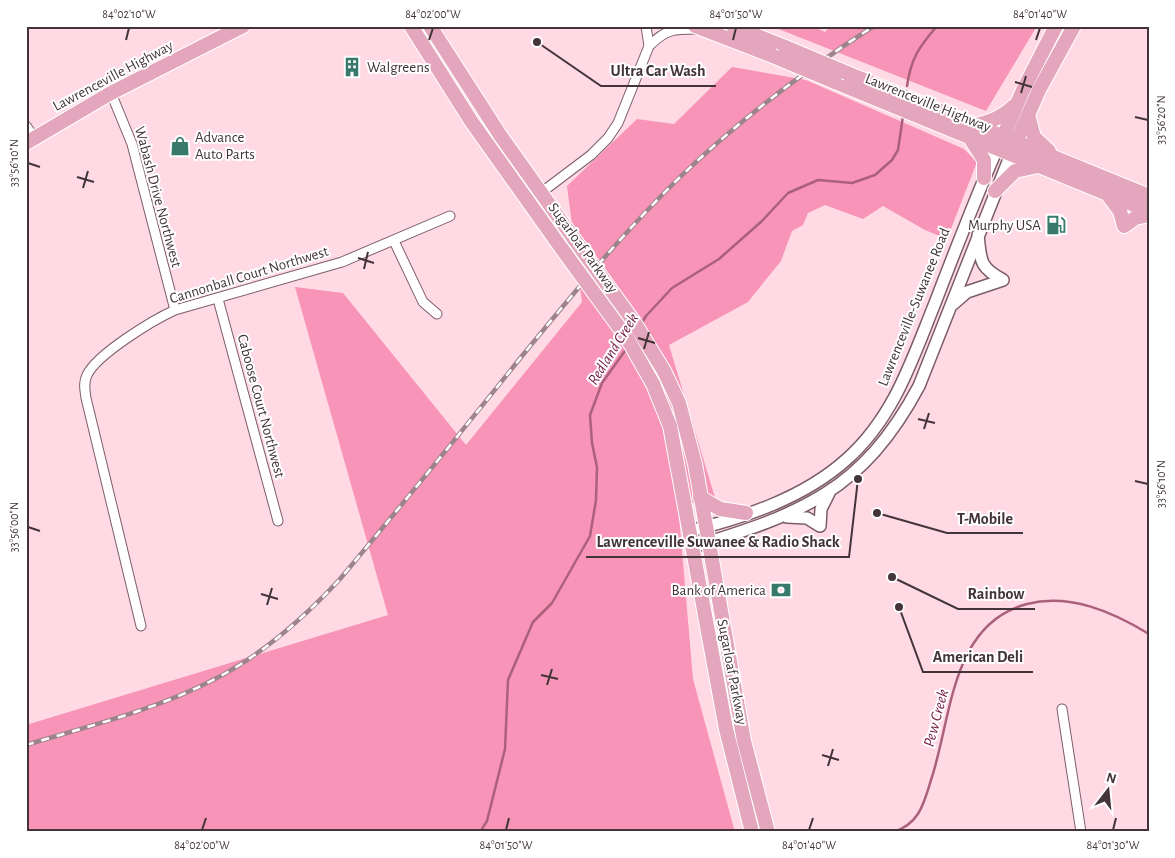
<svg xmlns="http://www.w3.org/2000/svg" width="1175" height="858" font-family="'Alegreya Sans',sans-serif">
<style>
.green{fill:#f794b7}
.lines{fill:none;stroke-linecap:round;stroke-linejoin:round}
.stream{stroke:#ab617c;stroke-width:2.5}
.minor-casing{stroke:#7c5d67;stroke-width:11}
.secondary-casing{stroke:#7c5d67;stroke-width:14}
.primary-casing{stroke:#fff;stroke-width:16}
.minor{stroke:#fff;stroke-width:9}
.secondary{stroke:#fff;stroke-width:11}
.primary{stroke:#e4a6bd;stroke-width:14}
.rail-casing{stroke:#9d848c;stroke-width:4.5}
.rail{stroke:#fff;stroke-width:2.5;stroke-dasharray:8;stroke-linecap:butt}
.primary-bridge-casing{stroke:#fff;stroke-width:16;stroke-linecap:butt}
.primary-bridge{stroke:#e4a6bd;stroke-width:14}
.ticks{fill:none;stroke:#423439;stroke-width:2}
.labels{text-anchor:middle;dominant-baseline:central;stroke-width:4;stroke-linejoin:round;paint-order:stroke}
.poi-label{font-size:15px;fill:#423439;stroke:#fff;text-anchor:start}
.street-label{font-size:15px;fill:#423439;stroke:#fff}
.water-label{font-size:16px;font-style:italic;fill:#741b43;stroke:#fff}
.leader{fill:none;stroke:#423439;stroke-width:2}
.callout-dot{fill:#423439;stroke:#fff;stroke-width:2}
.callout-label{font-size:16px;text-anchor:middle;font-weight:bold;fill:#423439;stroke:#fff;stroke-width:4;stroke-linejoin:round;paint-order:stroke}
.neatline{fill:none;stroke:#423439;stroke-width:2}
.ticks-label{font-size:12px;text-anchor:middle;fill:#423439}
</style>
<rect width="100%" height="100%" fill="#ffdae5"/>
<path class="green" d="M 771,26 L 812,26 L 825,32 L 830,26 L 1037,26 L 986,111 Z
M 732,67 L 806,80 L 964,149 L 977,162 L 947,239 L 925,230 L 883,206 L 863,219 L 825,205 L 808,213 L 803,225 L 792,231 L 781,261 L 748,302 L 669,345 L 716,501 L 678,504 L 693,679 L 735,832 L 26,832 L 26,725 L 388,615 L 295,287 L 343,293 L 466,445 L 582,302 L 567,186 L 637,119 L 674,124 Z"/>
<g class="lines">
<path class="stream" d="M 907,86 C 911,58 919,47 937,26
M 641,324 L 646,316 L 672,288 L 719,259 L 762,221 L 788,193 L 818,180 L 852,183 L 875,175 L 892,160 L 898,150 L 903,116
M 480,832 L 487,821 L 505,749 L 508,680 L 533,622 L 552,603 L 590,536 L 596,500 L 597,467 L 592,443 L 590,415 L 602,383 L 627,348
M 893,832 C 920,824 924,802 931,780 C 952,718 950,624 1027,604 C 1070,593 1113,612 1149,634"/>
<defs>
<path id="minor" d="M 649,46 C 667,28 675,29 700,29
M 111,93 L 132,144 L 175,310
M 26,126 L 34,137
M 542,192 L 591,155 L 608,138 L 618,123 L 649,46 L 646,26
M 394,241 L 423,302 L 437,314
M 218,299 L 278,521
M 141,626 L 86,398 C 85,390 83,383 87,375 C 97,354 153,320 175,310 L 342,262 L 450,216
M 1062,709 L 1081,832"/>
<path id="secondary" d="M 978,235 C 981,261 979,267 1003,280
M 952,305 L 967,292 L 1003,280
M 787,517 L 807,518 L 820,526
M 820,526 L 821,509 L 829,493
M 690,531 C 745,517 804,498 847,459 C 894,417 912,360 935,303 C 955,251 975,199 997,149
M 693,547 C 801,514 863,491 919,386 L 1011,154"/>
<path id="primary" d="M 411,26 L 471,121 L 562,249
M 430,26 L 500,135 L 574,239
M 695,26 L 773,56
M 733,26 L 785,47
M 847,73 L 1149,196
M 835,82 L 1149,211
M 1028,115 L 1034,137 L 1049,151
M 976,125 C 991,122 1003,117 1014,106
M 970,138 L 984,160 L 984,178
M 26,143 L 111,93 L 243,26
M 1000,144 L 1023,90 L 1056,26
M 1013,149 L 1039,90 L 1074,26
M 995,191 L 1015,171 L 1038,166
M 1108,195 L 1120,211 L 1124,226 L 1135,218 L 1149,215
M 664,371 L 679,403 L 695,464 L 744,741 L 768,832
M 653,384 L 670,426 L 726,729 L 752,832
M 700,497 L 720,509 L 746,513"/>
</defs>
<use href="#minor" class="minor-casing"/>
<use href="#secondary" class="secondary-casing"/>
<use href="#primary" class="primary-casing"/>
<use href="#minor" class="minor"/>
<use href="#secondary" class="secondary"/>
<use href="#primary" class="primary"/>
<defs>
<path id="rail" d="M 26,745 C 89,726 155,710 213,680 C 262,655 303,619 340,579 C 402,505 462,431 522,356 C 572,295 622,234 678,179 C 738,121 804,71 874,26"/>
</defs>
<use href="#rail" class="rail-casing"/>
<use href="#rail" class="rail"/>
<defs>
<path id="primary-bridge" d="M 785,47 L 847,73
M 773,56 L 835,82
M 574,239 L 634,322 L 664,371
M 562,249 L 627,338 L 653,384"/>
</defs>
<use href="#primary-bridge" class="primary-bridge-casing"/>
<use href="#primary-bridge" class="primary-bridge"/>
</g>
<path class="ticks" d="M 126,40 L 129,28M 429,40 L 433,28M 733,40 L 736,28M 1036,40 L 1040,28M 1015,82 L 1032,87M 1021,93 L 1026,76M 1135,117 L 1148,120M 28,163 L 40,167M 77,177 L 94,182M 83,188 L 88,171M 358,258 L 374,263M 364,269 L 368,252M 638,338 L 655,343M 644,349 L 649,332M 918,419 L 935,423M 924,429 L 929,413M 1135,481 L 1148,484M 28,527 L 40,531M 261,594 L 278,599M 267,605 L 272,588M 541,675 L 558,679M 547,685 L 552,669M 822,755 L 839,760M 828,766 L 833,749M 202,830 L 206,818M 506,830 L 509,818M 809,830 L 813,818M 1113,830 L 1116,818"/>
<defs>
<symbol id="building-bare" viewBox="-9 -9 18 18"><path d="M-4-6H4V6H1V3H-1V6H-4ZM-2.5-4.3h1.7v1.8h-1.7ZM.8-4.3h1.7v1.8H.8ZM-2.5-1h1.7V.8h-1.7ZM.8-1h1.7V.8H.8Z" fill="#377a6c" stroke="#fff" stroke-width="2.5" paint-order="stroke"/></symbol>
<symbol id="shop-bare" viewBox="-9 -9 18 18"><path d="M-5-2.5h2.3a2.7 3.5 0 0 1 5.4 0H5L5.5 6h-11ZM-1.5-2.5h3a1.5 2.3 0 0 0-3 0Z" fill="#377a6c" stroke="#fff" stroke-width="2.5" paint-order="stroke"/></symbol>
<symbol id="fuel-bare" viewBox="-9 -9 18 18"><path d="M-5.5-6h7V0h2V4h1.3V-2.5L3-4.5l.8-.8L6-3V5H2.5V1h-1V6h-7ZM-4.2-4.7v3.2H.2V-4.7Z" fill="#377a6c" stroke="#fff" stroke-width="2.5" paint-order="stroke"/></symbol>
<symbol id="bank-bare" viewBox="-9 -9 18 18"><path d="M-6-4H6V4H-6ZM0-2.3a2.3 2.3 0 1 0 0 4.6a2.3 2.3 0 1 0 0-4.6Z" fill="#377a6c" stroke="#fff" stroke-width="2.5" paint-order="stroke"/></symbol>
</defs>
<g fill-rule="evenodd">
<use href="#building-bare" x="338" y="53" width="28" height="28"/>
<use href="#shop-bare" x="166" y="132" width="28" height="28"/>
<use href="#fuel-bare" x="1042" y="211" width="28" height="28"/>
<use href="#bank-bare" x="767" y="576" width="28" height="28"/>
</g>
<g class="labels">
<g class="poi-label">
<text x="367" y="67">Walgreens</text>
<text x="195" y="137">Advance<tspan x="195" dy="17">Auto Parts</tspan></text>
<text x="1041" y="225" text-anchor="end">Murphy USA</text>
<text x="766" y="590" text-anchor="end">Bank of America</text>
</g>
<g class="street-label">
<text transform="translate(113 76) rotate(-28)">Lawrenceville Highway</text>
<text transform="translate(928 103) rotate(22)">Lawrenceville Highway</text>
<text transform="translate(158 197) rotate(75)">Wabash Drive Northwest</text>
<text transform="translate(583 248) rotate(54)">Sugarloaf Parkway</text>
<text transform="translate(249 275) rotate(-17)">Cannonball Court Northwest</text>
<text transform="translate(914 307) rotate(-68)">Lawrenceville-Suwanee Road</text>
<text transform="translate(261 406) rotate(75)">Caboose Court Northwest</text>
<text transform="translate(732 672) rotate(79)">Sugarloaf Parkway</text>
</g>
<g class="water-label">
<text transform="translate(613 349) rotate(-58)">Redland Creek</text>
<text transform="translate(936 718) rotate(-75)">Pew Creek</text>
</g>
</g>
<path class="leader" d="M537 42L601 86H716M877 513L947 533H1023M858 479L849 557H586M892 577L958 609H1035M899 607L923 672H1033"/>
<g class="callout-dot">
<circle cx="537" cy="42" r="5"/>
<circle cx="877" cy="513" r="5"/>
<circle cx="858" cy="479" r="5"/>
<circle cx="892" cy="577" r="5"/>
<circle cx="899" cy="607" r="5"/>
</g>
<g class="callout-label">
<text x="658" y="76">Ultra Car Wash</text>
<text x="985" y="524">T-Mobile</text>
<text x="718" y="547">Lawrenceville Suwanee &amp; Radio Shack</text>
<text x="996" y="599">Rainbow</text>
<text x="978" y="662">American Deli</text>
</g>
<rect width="1175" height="858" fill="none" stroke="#ffffff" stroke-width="55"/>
<g transform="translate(1108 790) rotate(16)" stroke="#ffffff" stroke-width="4" paint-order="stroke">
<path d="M0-4L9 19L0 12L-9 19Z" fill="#423439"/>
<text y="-8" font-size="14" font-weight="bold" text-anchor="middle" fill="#423439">N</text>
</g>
<rect x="28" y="28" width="1120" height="802" class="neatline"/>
<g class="ticks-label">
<text x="129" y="18">84°02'10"W</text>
<text x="433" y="18">84°02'00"W</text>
<text x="736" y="18">84°01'50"W</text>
<text x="1040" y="18">84°01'40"W</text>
<text transform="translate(1161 120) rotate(-90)" y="4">33°56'20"N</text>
<text transform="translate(14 163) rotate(-90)" y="4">33°56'10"N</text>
<text transform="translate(1161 484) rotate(-90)" y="4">33°56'10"N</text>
<text transform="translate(14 527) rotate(-90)" y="4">33°56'00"N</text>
<text x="202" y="849">84°02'00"W</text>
<text x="506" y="849">84°01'50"W</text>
<text x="809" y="849">84°01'40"W</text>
<text x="1113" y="849">84°01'30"W</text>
</g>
</svg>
